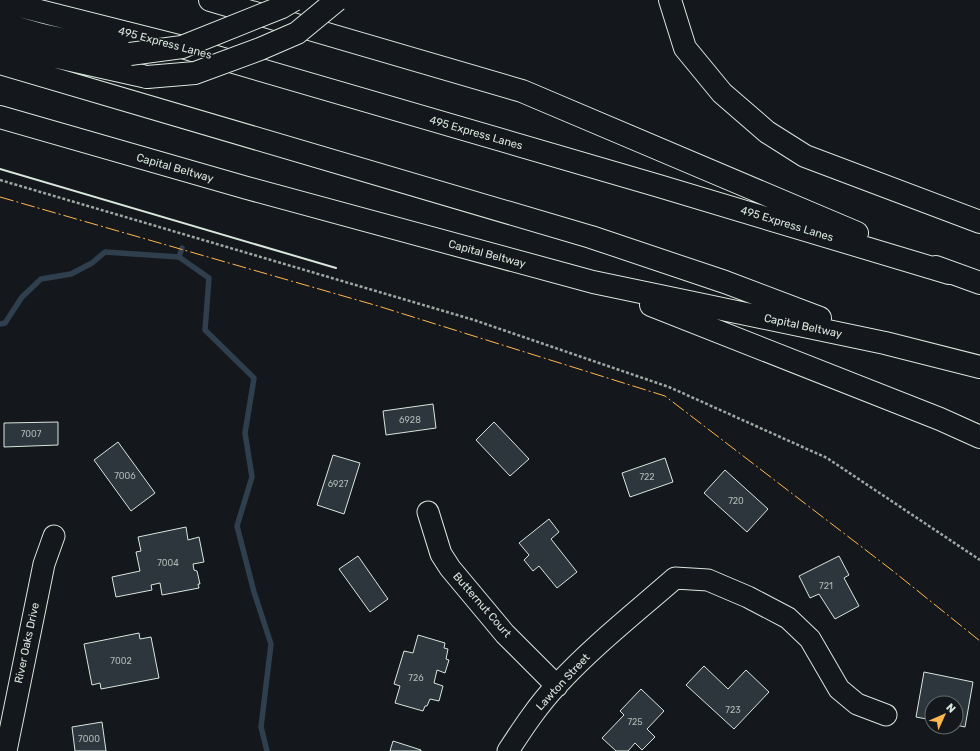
<svg xmlns="http://www.w3.org/2000/svg" width="980" height="751" font-family="Rubik,sans-serif">
<style>
.lines{fill:none;stroke-linecap:round;stroke-linejoin:round}
.stream{stroke:#2f3f4d;stroke-width:5.5}
.building{fill:#2c363c;stroke:#d8e6dc}
.minor-casing{stroke:#d8e6dc;stroke-width:23}
.highway-casing{stroke:#d8e6dc;stroke-width:24}
.path{stroke:#9da8a2;stroke-width:2.5;stroke-dasharray:3 2;stroke-linecap:butt}
.minor{stroke:#14181c;stroke-width:21}
.highway{stroke:#14181c;stroke-width:22}
.highway-bridge-casing{stroke:#d8e6dc;stroke-width:24;stroke-linecap:butt}
.highway-bridge{stroke:#14181c;stroke-width:22}
.wall{stroke:#d8e6dc;stroke-width:2}
.power{stroke:#ffb74d;stroke-width:1;stroke-dasharray:14 3 2 3;stroke-linecap:butt}
.labels{text-anchor:middle;dominant-baseline:central;stroke-width:3;stroke-linejoin:round;paint-order:stroke}
.number-label{font-size:9px;fill:#adbab4}
.street-label{font-size:11px;fill:#d8e6dc;stroke:#14181c}
</style>
<rect width="100%" height="100%" fill="#14181c"/>
<g class="lines">
<path class="stream" d="M 179,257 L 209,278 L 205,330 L 254,378 L 245,433 L 252,477 L 237,526 L 254,592 L 271,644 L 261,727 L 267,751
M 0,324 L 5,323 L 22,297 L 41,279 L 71,274 L 92,263 L 105,252 L 179,257 L 182,248"/>
</g>
<path class="building" d="M 433,404 L 436,428 L 386,435 L 383,411 Z
M 58,422 L 58,445 L 4,447 L 4,423 Z
M 494,422 L 529,459 L 510,476 L 476,440 Z
M 118,442 L 155,493 L 131,511 L 94,460 Z
M 333,455 L 360,463 L 344,514 L 317,505 Z
M 665,458 L 673,482 L 630,497 L 622,473 Z
M 725,470 L 768,509 L 747,532 L 704,493 Z
M 549,519 L 559,532 L 551,539 L 577,572 L 557,588 L 539,566 L 533,571 L 524,560 L 529,555 L 519,543 Z
M 186,527 L 188,540 L 199,537 L 204,562 L 193,564 L 194,570 L 197,571 L 200,584 L 198,584 L 199,588 L 162,595 L 160,583 L 151,585 L 152,590 L 116,597 L 112,577 L 140,571 L 136,552 L 141,551 L 138,537 Z
M 358,556 L 388,599 L 370,612 L 339,569 Z
M 839,556 L 849,575 L 844,578 L 859,606 L 835,619 L 819,594 L 810,598 L 799,576 Z
M 139,633 L 140,639 L 151,637 L 159,678 L 101,689 L 100,683 L 92,685 L 84,644 Z
M 418,635 L 445,643 L 444,648 L 448,649 L 446,659 L 449,660 L 445,673 L 437,670 L 434,683 L 443,686 L 439,701 L 430,699 L 427,706 L 425,706 L 423,711 L 395,703 L 400,686 L 394,684 L 404,651 L 413,653 Z
M 704,666 L 728,689 L 746,670 L 769,692 L 734,729 L 686,685 Z
M 924,672 L 973,682 L 965,727 L 956,725 L 956,703 L 932,703 L 932,720 L 916,717 Z
M 641,689 L 664,711 L 647,729 L 655,737 L 642,750 L 635,743 L 628,751 L 616,751 L 602,738 L 624,715 L 620,711 Z
M 102,722 L 106,751 L 75,751 L 72,727 Z
M 393,741 L 421,750 L 421,751 L 390,751 Z"/>
<g class="lines">
<defs>
<path id="minor" d="M 428,512 L 441,554 L 450,568 L 505,634 L 557,686
M 6,751 L 44,564 L 54,536
M 508,751 C 523,728 538,705 557,685 C 593,646 635,613 675,578 L 708,580 L 748,597 L 788,618 L 810,639 L 839,689 L 857,704 L 886,715"/>
<path id="highway" d="M 210,0 L 522,91 L 857,233
M 670,0 L 685,48 L 722,93 L 767,132 L 805,156 L 980,222
M 0,1 L 182,47 L 659,186 L 949,273
M 0,23 L 42,35 L 130,54
M 0,42 L 44,54 L 147,77
M 0,63 L 591,237 L 725,282 L 820,318
M 0,117 L 247,188 L 593,282 L 885,343 L 980,367
M 936,267 L 980,283
M 651,305 L 940,419 L 980,437"/>
</defs>
<use href="#minor" class="minor-casing"/>
<use href="#highway" class="highway-casing"/>
<path class="path" d="M 0,180 L 474,320 L 669,387 L 827,458 L 980,560"/>
<use href="#minor" class="minor"/>
<use href="#highway" class="highway"/>
<defs>
<path id="highway-bridge" d="M 130,54 L 182,47 L 282,7 L 294,0
M 147,77 L 195,73 L 260,49 L 297,33 L 337,0"/>
</defs>
<use href="#highway-bridge" class="highway-bridge-casing"/>
<use href="#highway-bridge" class="highway-bridge"/>
<path class="wall" d="M 0,169 L 336,268"/>
<path class="power" d="M 0,197 L 378,306 L 665,396 L 893,571 L 980,641"/>
</g>
<g class="labels">
<g class="number-label">
<text x="410" y="420">6928</text>
<text x="31" y="434">7007</text>
<text x="125" y="476">7006</text>
<text x="647" y="477">722</text>
<text x="338" y="484">6927</text>
<text x="736" y="501">720</text>
<text x="168" y="563">7004</text>
<text x="826" y="586">721</text>
<text x="121" y="661">7002</text>
<text x="416" y="678">726</text>
<text x="733" y="710">723</text>
<text x="635" y="722">725</text>
<text x="89" y="739">7000</text>
</g>
<g class="street-label">
<text transform="translate(165 43) rotate(15)">495 Express Lanes</text>
<text transform="translate(476 133) rotate(16)">495 Express Lanes</text>
<text transform="translate(175 168) rotate(16)">Capital Beltway</text>
<text transform="translate(787 224) rotate(17)">495 Express Lanes</text>
<text transform="translate(487 254) rotate(15)">Capital Beltway</text>
<text transform="translate(803 326) rotate(12)">Capital Beltway</text>
<text transform="translate(482 605) rotate(49)">Butternut Court</text>
<text transform="translate(27 643) rotate(-78)">River Oaks Drive</text>
<text transform="translate(563 682) rotate(-47)">Lawton Street</text>
</g>
</g>
<g transform="translate(944 715) rotate(45)"><circle r="19" fill="#14181c" stroke="#626a69"/>
<path d="M0-3L7 15L0 10L-7 15Z" fill="#ffb74d"/>
<text y="-6" font-size="11" font-weight="bold" text-anchor="middle" fill="#d8e6dc">N</text>
</g>
</svg>
